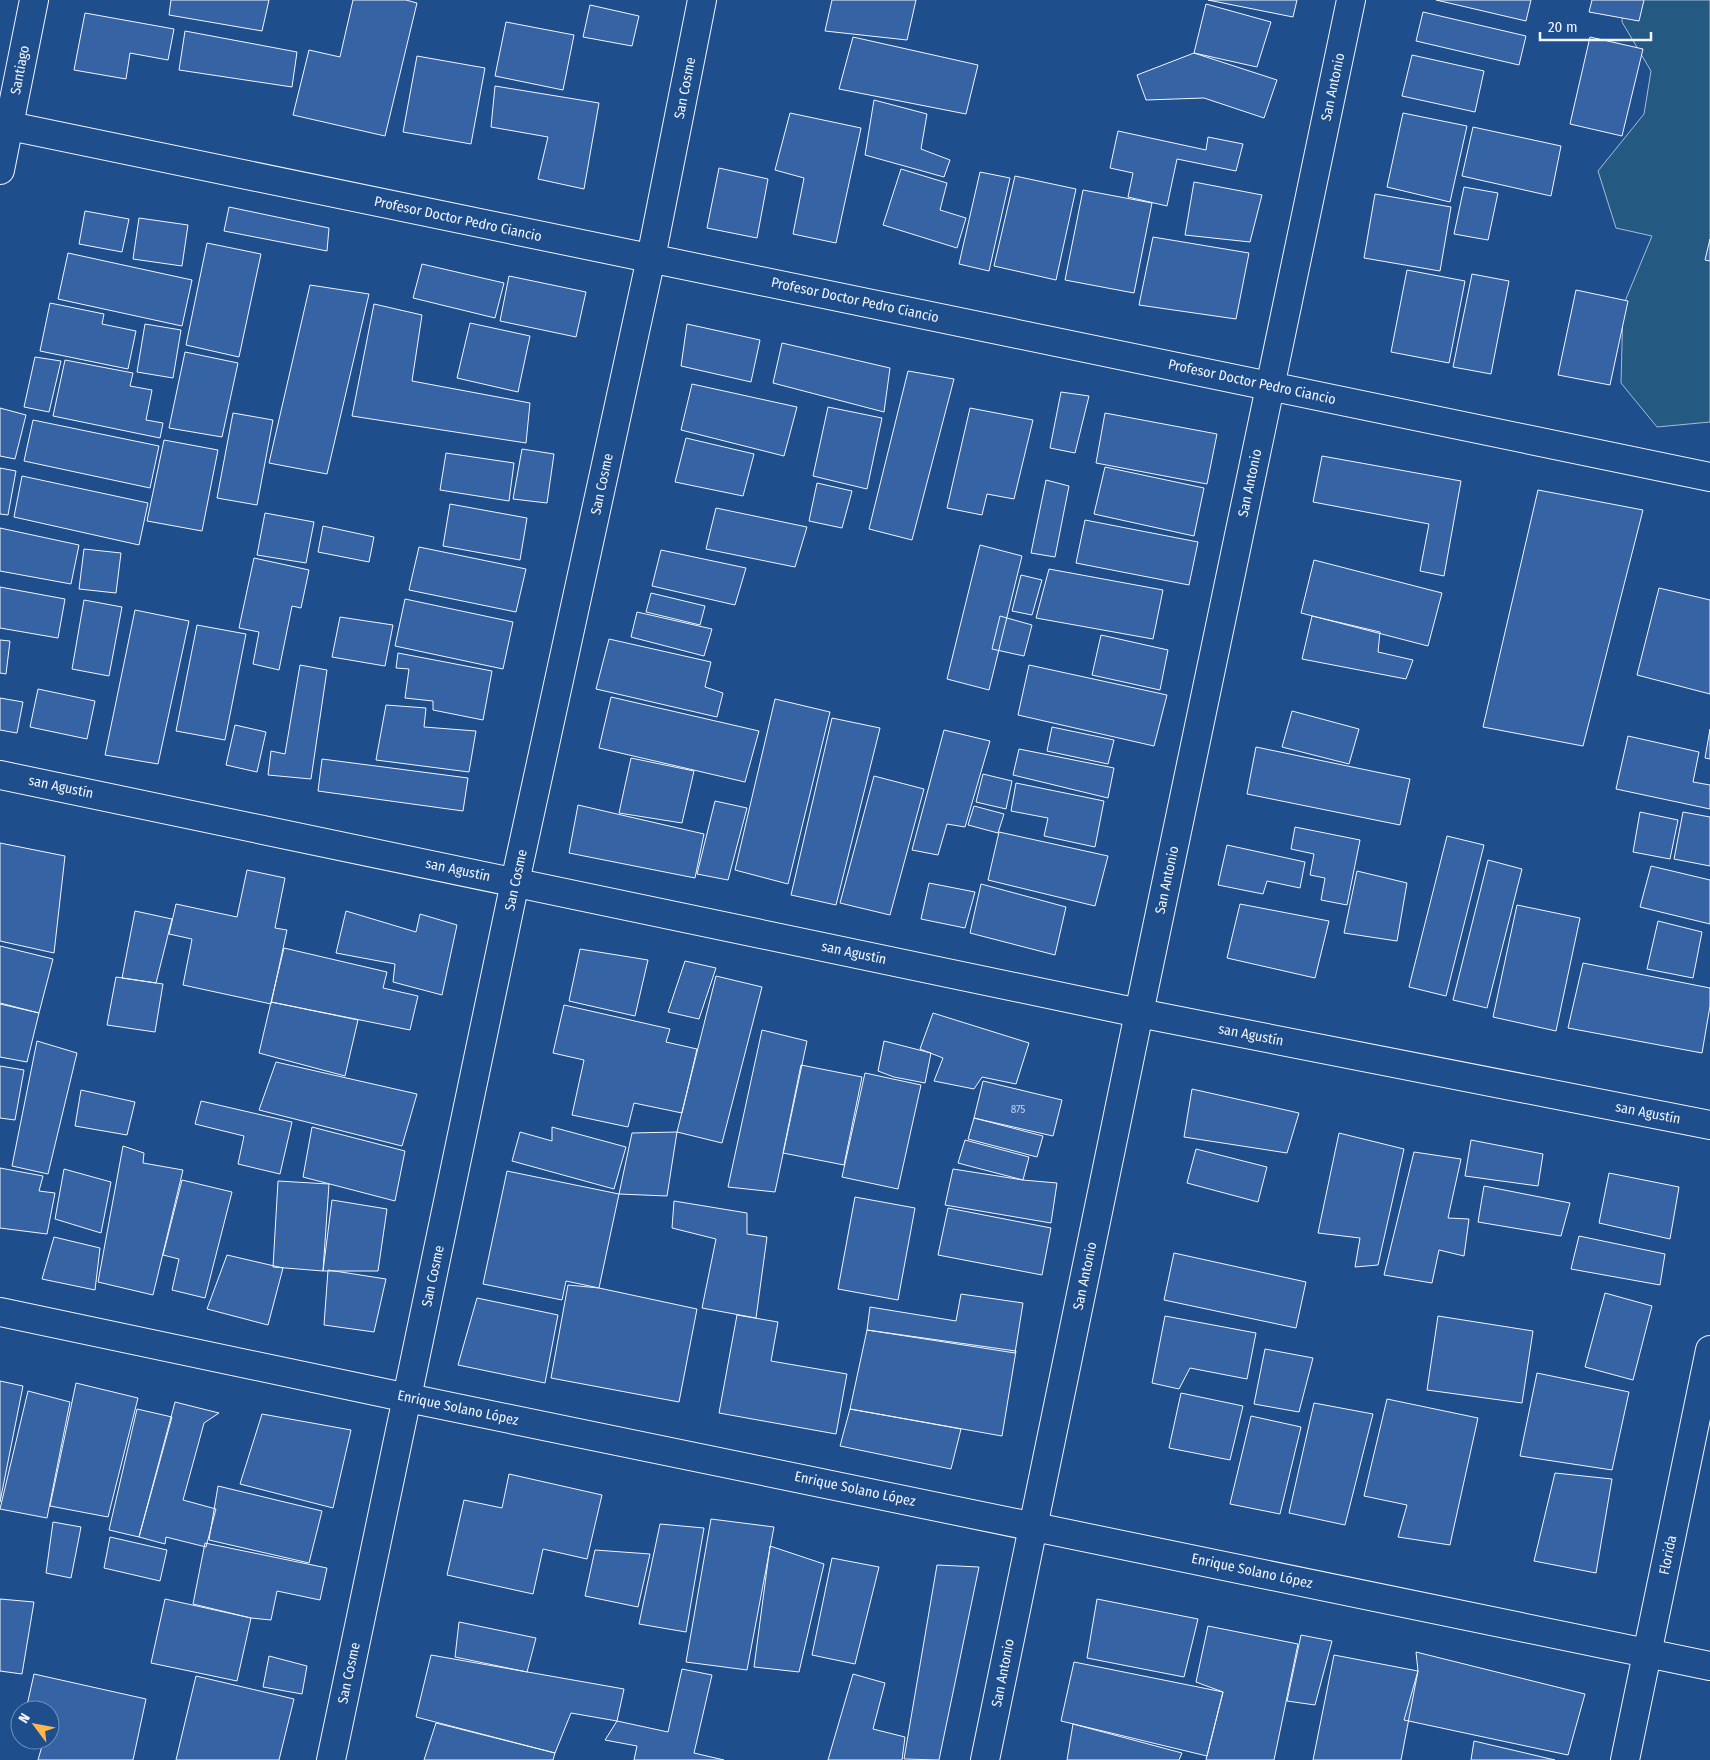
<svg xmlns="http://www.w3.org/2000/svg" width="1710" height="1760" font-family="'Fira Sans Condensed',sans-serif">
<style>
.green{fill:#245a82;stroke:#a8bbd7}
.building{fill:#3563a3;stroke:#f2f6ff}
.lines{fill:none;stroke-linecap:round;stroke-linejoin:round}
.minor-casing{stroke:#f2f6ff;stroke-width:30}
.minor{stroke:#1f4e8c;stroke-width:28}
.labels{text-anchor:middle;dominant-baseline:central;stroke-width:4;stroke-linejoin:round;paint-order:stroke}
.number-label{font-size:11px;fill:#c3d1e8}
.street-label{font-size:14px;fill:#f2f6ff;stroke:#1f4e8c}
</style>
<rect width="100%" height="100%" fill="#1f4e8c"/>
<path class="green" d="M 1623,0 L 1710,0 L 1710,422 L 1657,427 L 1621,383 L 1623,306 L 1652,236 L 1616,228 L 1598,171 L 1644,114 L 1651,71 L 1622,22 Z"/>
<path class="building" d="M 171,0 L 269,0 L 262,31 L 169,15 Z
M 353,0 L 406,0 L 417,3 L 385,136 L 293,115 L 309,50 L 340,57 Z
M 832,0 L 916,0 L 907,40 L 825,31 Z
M 1208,0 L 1297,0 L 1293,17 Z
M 1436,0 L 1531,0 L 1526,21 Z
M 1592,0 L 1644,0 L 1639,21 L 1589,12 Z
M 1206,4 L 1271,22 L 1257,67 L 1194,53 Z
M 590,5 L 639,16 L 632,46 L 583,37 Z
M 1423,12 L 1526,36 L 1519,65 L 1416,41 Z
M 85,13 L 174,29 L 168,60 L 130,53 L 126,79 L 74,70 Z
M 506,22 L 574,35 L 563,90 L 495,76 Z
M 185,31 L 297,52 L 292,87 L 179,70 Z
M 853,37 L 978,65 L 966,114 L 839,89 Z
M 1590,37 L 1643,49 L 1622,136 L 1570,124 Z
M 1194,53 L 1277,80 L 1264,118 L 1204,98 L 1146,100 L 1137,75 Z
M 1412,55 L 1484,71 L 1475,112 L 1402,96 Z
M 417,56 L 485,68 L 471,144 L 403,132 Z
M 495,86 L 599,103 L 584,189 L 538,179 L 548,137 L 491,127 Z
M 874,100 L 927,114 L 921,149 L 950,160 L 944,177 L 865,155 Z
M 790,113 L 861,128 L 836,243 L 793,234 L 804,178 L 775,170 Z
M 1403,113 L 1467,126 L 1450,202 L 1387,187 Z
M 1473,127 L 1561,146 L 1551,196 L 1462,176 Z
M 1118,131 L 1206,150 L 1208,137 L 1243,144 L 1236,171 L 1177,159 L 1167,206 L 1128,197 L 1133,173 L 1110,168 Z
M 719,168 L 768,179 L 757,238 L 707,228 Z
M 901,169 L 947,183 L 940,210 L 966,218 L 957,248 L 883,225 Z
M 980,172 L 1010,178 L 989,271 L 959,264 Z
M 1015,176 L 1076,189 L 1056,280 L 994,266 Z
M 1194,182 L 1262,195 L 1250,242 L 1185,235 Z
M 1464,187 L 1498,193 L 1488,240 L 1454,234 Z
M 1083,190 L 1152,203 L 1134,293 L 1065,280 Z
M 1375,194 L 1451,207 L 1440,271 L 1364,258 Z
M 229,207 L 329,228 L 327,251 L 224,231 Z
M 85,211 L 129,219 L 122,252 L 79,244 Z
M 139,218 L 188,225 L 182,266 L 133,259 Z
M 1153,237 L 1249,253 L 1236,319 L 1139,305 Z
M 1710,239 L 1710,261 L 1705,260 Z
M 207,243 L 261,254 L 239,357 L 186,345 Z
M 68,253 L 192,280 L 182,326 L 58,299 Z
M 422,264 L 504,283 L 495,318 L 413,298 Z
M 1407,270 L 1465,281 L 1449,363 L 1391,352 Z
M 1472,274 L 1509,281 L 1491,374 L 1453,367 Z
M 509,276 L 586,292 L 576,337 L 500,321 Z
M 310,285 L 369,294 L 327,474 L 269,463 Z
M 1576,290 L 1628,301 L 1610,385 L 1558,375 Z
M 50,303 L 104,314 L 102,324 L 136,331 L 128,369 L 40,351 Z
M 374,304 L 422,315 L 412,381 L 530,403 L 526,443 L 352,416 Z
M 470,323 L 530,336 L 518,392 L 457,378 Z
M 145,324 L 181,330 L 173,378 L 137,372 Z
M 687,324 L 760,340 L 751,382 L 681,366 Z
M 782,343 L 890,368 L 884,412 L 773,383 Z
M 185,352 L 238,363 L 222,437 L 169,428 Z
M 35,357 L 61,361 L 49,412 L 24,407 Z
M 65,360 L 133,373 L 130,386 L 152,390 L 146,420 L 163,423 L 160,438 L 53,416 Z
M 908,371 L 954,379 L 912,540 L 869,529 Z
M 692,384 L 797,407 L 784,456 L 681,430 Z
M 1061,392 L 1089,396 L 1075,453 L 1050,448 Z
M 828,407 L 882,418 L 867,489 L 813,476 Z
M 0,408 L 26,415 L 15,459 L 0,456 Z
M 970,408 L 1033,420 L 1014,499 L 987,494 L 982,515 L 947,508 Z
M 233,413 L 273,420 L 257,505 L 217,498 Z
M 1105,413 L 1217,434 L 1207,484 L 1096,463 Z
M 33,420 L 159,446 L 150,488 L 24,461 Z
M 686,438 L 754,454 L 743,496 L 675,482 Z
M 164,440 L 218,450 L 202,531 L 147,521 Z
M 522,449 L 554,454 L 547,503 L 513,499 Z
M 446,453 L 514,463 L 509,501 L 440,490 Z
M 1322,456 L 1461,481 L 1444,576 L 1420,571 L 1429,524 L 1313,502 Z
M 1105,467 L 1204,488 L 1194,536 L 1094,514 Z
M 0,468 L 16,471 L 8,515 L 0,514 Z
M 22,476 L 148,503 L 139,545 L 14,517 Z
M 1046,480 L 1069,486 L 1055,557 L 1031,553 Z
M 817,483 L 852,491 L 842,528 L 809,521 Z
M 1538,490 L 1643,510 L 1583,746 L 1483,727 Z
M 450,504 L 527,518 L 520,560 L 443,546 Z
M 716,508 L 807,527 L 795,567 L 706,549 Z
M 265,513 L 314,522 L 306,563 L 257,555 Z
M 1085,520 L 1198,542 L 1189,585 L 1076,563 Z
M 323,526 L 374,537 L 369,562 L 318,552 Z
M 0,528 L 79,545 L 71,584 L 0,571 Z
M 980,545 L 1022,556 L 989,690 L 947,679 Z
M 419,547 L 526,569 L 516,612 L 409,590 Z
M 84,549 L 121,553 L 116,593 L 79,589 Z
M 661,550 L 746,568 L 735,605 L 652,586 Z
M 254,558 L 309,570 L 301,608 L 292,606 L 279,670 L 253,664 L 259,632 L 239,628 Z
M 1314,560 L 1442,593 L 1428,646 L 1301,613 Z
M 1049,569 L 1163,590 L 1153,639 L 1036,618 Z
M 1021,575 L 1042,580 L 1032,615 L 1012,611 Z
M 0,587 L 65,599 L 58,638 L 0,628 Z
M 1659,588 L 1710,600 L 1710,694 L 1637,675 Z
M 651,593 L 705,606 L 700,625 L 646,612 Z
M 405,599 L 513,622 L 503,669 L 395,646 Z
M 84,600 L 122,607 L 109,676 L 72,669 Z
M 135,610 L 189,621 L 158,764 L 105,755 Z
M 637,612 L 712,629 L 704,656 L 631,637 Z
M 1000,616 L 1032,625 L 1024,656 L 992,649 Z
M 1312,616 L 1380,632 L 1378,652 L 1413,660 L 1406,679 L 1302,659 Z
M 340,617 L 393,625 L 385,666 L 332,657 Z
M 197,625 L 246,634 L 225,740 L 176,731 Z
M 1101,635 L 1168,650 L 1160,690 L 1092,675 Z
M 609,639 L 711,662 L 705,687 L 723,693 L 717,717 L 596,689 Z
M 0,640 L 10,641 L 6,674 L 0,673 Z
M 398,653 L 492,671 L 483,720 L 433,710 L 433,701 L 405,698 L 409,669 L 396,668 Z
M 300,665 L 327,670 L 311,779 L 268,775 L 271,751 L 285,754 Z
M 1029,665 L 1167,695 L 1154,746 L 1018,715 Z
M 38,689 L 95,701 L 87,739 L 30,727 Z
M 611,697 L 759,731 L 745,782 L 599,748 Z
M 0,698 L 23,702 L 17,733 L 0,730 Z
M 775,699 L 830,712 L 788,884 L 735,870 Z
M 386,705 L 426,708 L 424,727 L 476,731 L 469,772 L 376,760 Z
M 1292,711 L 1359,729 L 1349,764 L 1282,747 Z
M 832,718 L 880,728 L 836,905 L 791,895 Z
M 235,725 L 266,732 L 257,772 L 226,765 Z
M 1052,727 L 1114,740 L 1108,764 L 1047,751 Z
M 1710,729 L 1710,759 L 1705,758 Z
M 944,730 L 990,741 L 965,827 L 947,824 L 938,855 L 912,850 Z
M 1628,736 L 1699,752 L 1693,782 L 1710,785 L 1710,809 L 1616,789 Z
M 1256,747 L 1410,779 L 1400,825 L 1247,794 Z
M 1019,749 L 1114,768 L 1108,798 L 1013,775 Z
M 631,758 L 694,771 L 682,823 L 619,813 Z
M 322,759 L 468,778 L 463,811 L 318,791 Z
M 983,774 L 1012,781 L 1006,809 L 976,802 Z
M 874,776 L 924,789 L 890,915 L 840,903 Z
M 1016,783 L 1104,801 L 1095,847 L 1044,836 L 1048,818 L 1011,811 Z
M 715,801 L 747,808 L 728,880 L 697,874 Z
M 578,805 L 704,834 L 695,878 L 569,853 Z
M 974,806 L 1004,814 L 998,833 L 968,825 Z
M 1640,812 L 1678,820 L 1670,859 L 1633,852 Z
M 1683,812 L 1710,817 L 1710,866 L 1674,859 Z
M 1295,827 L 1360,840 L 1347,905 L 1321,900 L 1325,878 L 1310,875 L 1314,854 L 1291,849 Z
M 999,832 L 1108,856 L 1095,906 L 988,880 Z
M 1447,836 L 1484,845 L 1446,996 L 1409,987 Z
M 0,843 L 65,856 L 54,953 L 0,941 Z
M 1227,845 L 1305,862 L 1300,888 L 1267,881 L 1263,894 L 1218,885 Z
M 1488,860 L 1522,869 L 1487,1008 L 1453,1000 Z
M 1651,866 L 1710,880 L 1710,924 L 1640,907 Z
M 247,870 L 285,878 L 275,928 L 287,930 L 271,1004 L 183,985 L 192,939 L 169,934 L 176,904 L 237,917 Z
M 1357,871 L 1407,883 L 1397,941 L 1344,933 Z
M 929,883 L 975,892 L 965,928 L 921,919 Z
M 981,884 L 1066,907 L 1055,955 L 970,933 Z
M 1240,904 L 1329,921 L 1315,978 L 1227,958 Z
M 1517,905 L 1580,918 L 1556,1031 L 1493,1017 Z
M 135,911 L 172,919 L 156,983 L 122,978 Z
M 346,911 L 416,932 L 420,914 L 457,925 L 442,995 L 393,982 L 395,964 L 336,953 Z
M 1658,921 L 1702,932 L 1693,978 L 1647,969 Z
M 0,946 L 53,959 L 39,1013 L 0,1003 Z
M 284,948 L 387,972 L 383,988 L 418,996 L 410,1030 L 271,1002 Z
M 580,949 L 648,960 L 635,1016 L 569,1001 Z
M 685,961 L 716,968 L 699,1019 L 668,1012 Z
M 1583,963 L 1710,988 L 1710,1006 L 1702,1053 L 1568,1028 Z
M 716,976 L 762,987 L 722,1143 L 677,1132 Z
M 116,977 L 163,984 L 155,1032 L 107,1025 Z
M 271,1002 L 358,1020 L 345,1076 L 259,1053 Z
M 0,1004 L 39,1013 L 27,1062 L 0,1057 Z
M 564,1005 L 670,1029 L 666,1042 L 697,1049 L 682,1113 L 634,1103 L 628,1127 L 572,1115 L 584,1060 L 553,1053 Z
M 933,1013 L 1029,1043 L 1016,1084 L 982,1077 L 974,1089 L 934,1081 L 943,1058 L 920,1049 Z
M 762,1030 L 807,1041 L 775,1192 L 728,1187 Z
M 37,1041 L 77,1053 L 48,1174 L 12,1166 Z
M 884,1041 L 931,1053 L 925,1083 L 894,1077 L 878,1071 Z
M 276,1062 L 417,1094 L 402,1146 L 259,1110 Z
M 801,1065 L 862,1077 L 844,1165 L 783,1153 Z
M 0,1066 L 24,1070 L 15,1120 L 0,1118 Z
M 865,1073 L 921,1085 L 898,1189 L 842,1177 Z
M 983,1081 L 1062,1100 L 1053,1136 L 974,1118 Z
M 1192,1089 L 1299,1113 L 1287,1153 L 1184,1137 Z
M 81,1090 L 135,1102 L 127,1135 L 75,1126 Z
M 201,1101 L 292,1122 L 280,1174 L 238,1164 L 244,1136 L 195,1124 Z
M 974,1118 L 1043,1136 L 1037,1157 L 968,1139 Z
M 312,1127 L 405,1151 L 395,1201 L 303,1177 Z
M 552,1127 L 626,1147 L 614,1189 L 512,1161 L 520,1132 L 552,1141 Z
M 677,1132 L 667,1196 L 619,1194 L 632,1133 Z
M 1339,1133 L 1404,1149 L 1378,1265 L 1355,1267 L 1360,1238 L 1318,1233 Z
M 965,1140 L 1029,1157 L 1023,1180 L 958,1163 Z
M 1471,1140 L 1543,1154 L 1538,1186 L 1465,1176 Z
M 123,1146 L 144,1153 L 143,1163 L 183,1170 L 153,1295 L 98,1282 Z
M 1196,1149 L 1267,1167 L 1258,1202 L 1187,1183 Z
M 1414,1152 L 1461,1159 L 1448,1218 L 1469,1219 L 1464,1256 L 1439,1250 L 1432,1283 L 1384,1275 Z
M 0,1168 L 43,1176 L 39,1191 L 55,1193 L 47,1234 L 0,1228 Z
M 64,1169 L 111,1182 L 101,1233 L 55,1219 Z
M 953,1169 L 1023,1180 L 1057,1183 L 1051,1223 L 945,1205 Z
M 507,1171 L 619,1194 L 599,1288 L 566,1281 L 562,1300 L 483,1284 Z
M 1609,1173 L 1679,1187 L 1670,1239 L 1599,1223 Z
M 182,1180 L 232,1192 L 205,1298 L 172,1290 L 179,1259 L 163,1255 Z
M 278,1181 L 329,1184 L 323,1271 L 273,1267 Z
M 1484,1186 L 1570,1203 L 1561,1236 L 1478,1222 Z
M 855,1197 L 915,1208 L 898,1300 L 838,1289 Z
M 332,1200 L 387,1209 L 378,1271 L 323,1271 Z
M 674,1201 L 747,1213 L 747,1234 L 767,1237 L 756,1318 L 702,1308 L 716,1239 L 672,1228 Z
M 948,1208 L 1051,1228 L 1042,1275 L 938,1255 Z
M 1579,1236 L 1665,1254 L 1660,1285 L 1571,1269 Z
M 54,1237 L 100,1248 L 95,1290 L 42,1279 Z
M 1174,1253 L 1306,1282 L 1296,1328 L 1164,1300 Z
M 227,1255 L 283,1268 L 268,1325 L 207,1309 Z
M 328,1270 L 386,1279 L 374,1332 L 324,1325 Z
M 568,1285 L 599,1288 L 697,1309 L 679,1402 L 551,1378 Z
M 1605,1293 L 1652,1306 L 1633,1380 L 1585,1367 Z
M 961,1294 L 1023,1303 L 1015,1353 L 867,1330 L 870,1307 L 956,1321 Z
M 477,1298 L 558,1315 L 545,1383 L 458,1365 Z
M 737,1315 L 778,1322 L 771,1361 L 847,1374 L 836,1434 L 719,1413 Z
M 1165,1316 L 1256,1333 L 1247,1379 L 1190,1368 L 1179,1389 L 1152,1383 Z
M 1438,1316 L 1533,1331 L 1522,1403 L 1427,1390 Z
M 867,1330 L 1016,1351 L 1002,1436 L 850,1409 Z
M 1265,1349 L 1313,1358 L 1299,1412 L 1254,1404 Z
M 1537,1373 L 1629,1392 L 1612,1470 L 1520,1456 Z
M 0,1381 L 23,1386 L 0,1502 Z
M 76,1383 L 138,1398 L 108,1517 L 50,1506 Z
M 28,1391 L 70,1402 L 47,1518 L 0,1509 Z
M 1181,1393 L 1243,1406 L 1230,1460 L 1169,1448 Z
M 1387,1399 L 1478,1418 L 1450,1545 L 1398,1537 L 1407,1505 L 1364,1496 Z
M 175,1402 L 219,1413 L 204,1423 L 183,1500 L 216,1509 L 206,1547 L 166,1537 L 165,1544 L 139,1537 Z
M 1314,1403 L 1373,1414 L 1345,1525 L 1289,1513 Z
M 137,1409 L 172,1417 L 139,1537 L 109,1530 Z
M 850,1409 L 961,1429 L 951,1469 L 840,1446 Z
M 262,1414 L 351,1430 L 333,1508 L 240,1484 Z
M 1251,1416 L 1301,1427 L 1280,1514 L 1230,1504 Z
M 1555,1473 L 1612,1479 L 1596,1573 L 1534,1561 Z
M 509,1474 L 602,1495 L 587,1559 L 543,1549 L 533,1594 L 447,1575 L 464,1500 L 502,1508 Z
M 218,1486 L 322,1511 L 309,1563 L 209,1540 Z
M 711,1519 L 774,1527 L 747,1670 L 686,1662 Z
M 53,1522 L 81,1527 L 71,1578 L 46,1573 Z
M 660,1524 L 704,1528 L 686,1632 L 639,1624 Z
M 110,1537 L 167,1550 L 160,1581 L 104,1568 Z
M 205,1543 L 327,1568 L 320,1600 L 277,1591 L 271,1620 L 251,1618 L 193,1604 Z
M 770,1546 L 824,1564 L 799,1672 L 754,1667 Z
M 595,1550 L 650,1554 L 638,1607 L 585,1596 Z
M 832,1558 L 879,1567 L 855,1664 L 812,1655 Z
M 937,1565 L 979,1567 L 939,1760 L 904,1759 Z
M 0,1599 L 34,1602 L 22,1674 L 0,1671 Z
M 165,1599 L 251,1618 L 237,1681 L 151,1663 Z
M 1097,1599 L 1198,1619 L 1184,1677 L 1087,1658 Z
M 459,1622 L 536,1638 L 527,1672 L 455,1657 Z
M 1208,1626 L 1298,1644 L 1274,1760 L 1206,1760 L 1223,1692 L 1196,1682 Z
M 1301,1635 L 1332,1641 L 1315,1705 L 1287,1701 Z
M 1416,1652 L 1585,1694 L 1568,1755 L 1404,1720 L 1418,1671 Z
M 431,1655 L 624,1689 L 617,1721 L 571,1713 L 555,1753 L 416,1717 Z
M 1334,1655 L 1418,1671 L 1401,1760 L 1313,1760 Z
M 269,1656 L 307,1666 L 302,1694 L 263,1687 Z
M 1074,1662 L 1223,1692 L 1207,1756 L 1061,1721 Z
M 682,1669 L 712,1675 L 694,1753 L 724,1760 L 634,1760 L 637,1746 L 605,1740 L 617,1721 L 668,1732 Z
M 34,1674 L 146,1699 L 133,1760 L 38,1760 L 42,1746 L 19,1741 L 20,1737 L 20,1740 L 50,1740 L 50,1710 L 26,1710 Z
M 853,1674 L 885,1683 L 873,1729 L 905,1737 L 902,1760 L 828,1760 Z
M 196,1676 L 294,1699 L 279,1760 L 176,1760 Z
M 436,1723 L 555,1753 L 553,1760 L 424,1760 Z
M 1073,1724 L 1182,1753 L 1179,1760 L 1067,1760 Z
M 1474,1741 L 1555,1760 L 1471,1760 Z"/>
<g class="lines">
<defs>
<path id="minor" d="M 0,124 L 1710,477
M 0,170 L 34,0
M 0,775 L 1139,1013 L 1710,1125
M 0,1312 L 408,1398 L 1710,1666
M 331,1760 L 515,882 L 651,258 L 702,0
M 985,1760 L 1139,1013 L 1351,0
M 1625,1760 L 1710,1350"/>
</defs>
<use href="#minor" class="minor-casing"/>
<use href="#minor" class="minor"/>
</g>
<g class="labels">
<g class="number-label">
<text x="1018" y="1109">875</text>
</g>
<g class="street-label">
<text transform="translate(20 70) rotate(-79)">Santiago</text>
<text transform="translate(1333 87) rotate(-78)">San Antonio</text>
<text transform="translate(685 88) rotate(-79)">San Cosme</text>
<text transform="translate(458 219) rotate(12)">Profesor Doctor Pedro Ciancio</text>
<text transform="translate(855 300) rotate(12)">Profesor Doctor Pedro Ciancio</text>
<text transform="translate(1252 382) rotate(12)">Profesor Doctor Pedro Ciancio</text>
<text transform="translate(1250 483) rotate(-78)">San Antonio</text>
<text transform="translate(602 484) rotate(-78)">San Cosme</text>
<text transform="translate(61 787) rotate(12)">san Agustín</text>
<text transform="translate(458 870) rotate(12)">san Agustín</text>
<text transform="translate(516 880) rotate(-78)">San Cosme</text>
<text transform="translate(1167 880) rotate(-78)">San Antonio</text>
<text transform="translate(854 953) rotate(12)">san Agustín</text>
<text transform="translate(1251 1035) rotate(11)">san Agustín</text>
<text transform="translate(1648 1113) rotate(11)">san Agustín</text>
<text transform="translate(433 1276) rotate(-78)">San Cosme</text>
<text transform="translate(1085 1276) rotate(-78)">San Antonio</text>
<text transform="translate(458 1408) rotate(12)">Enrique Solano López</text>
<text transform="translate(855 1489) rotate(12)">Enrique Solano López</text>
<text transform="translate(1668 1555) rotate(-78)">Florida</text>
<text transform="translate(1252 1571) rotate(12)">Enrique Solano López</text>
<text transform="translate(349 1673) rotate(-78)">San Cosme</text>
<text transform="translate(1003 1673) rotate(-79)">San Antonio</text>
</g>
</g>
<g transform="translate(35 1725) rotate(302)"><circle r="24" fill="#1f4e8c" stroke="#7391ba"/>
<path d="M0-4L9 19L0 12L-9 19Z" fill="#ffb74d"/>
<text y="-8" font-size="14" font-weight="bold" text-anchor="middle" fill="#f2f6ff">N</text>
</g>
<path d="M1540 32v8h111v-8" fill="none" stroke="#f2f6ff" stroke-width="2.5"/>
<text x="1548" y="32" font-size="15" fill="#f2f6ff" stroke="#1f4e8c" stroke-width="4" paint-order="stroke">20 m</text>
</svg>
